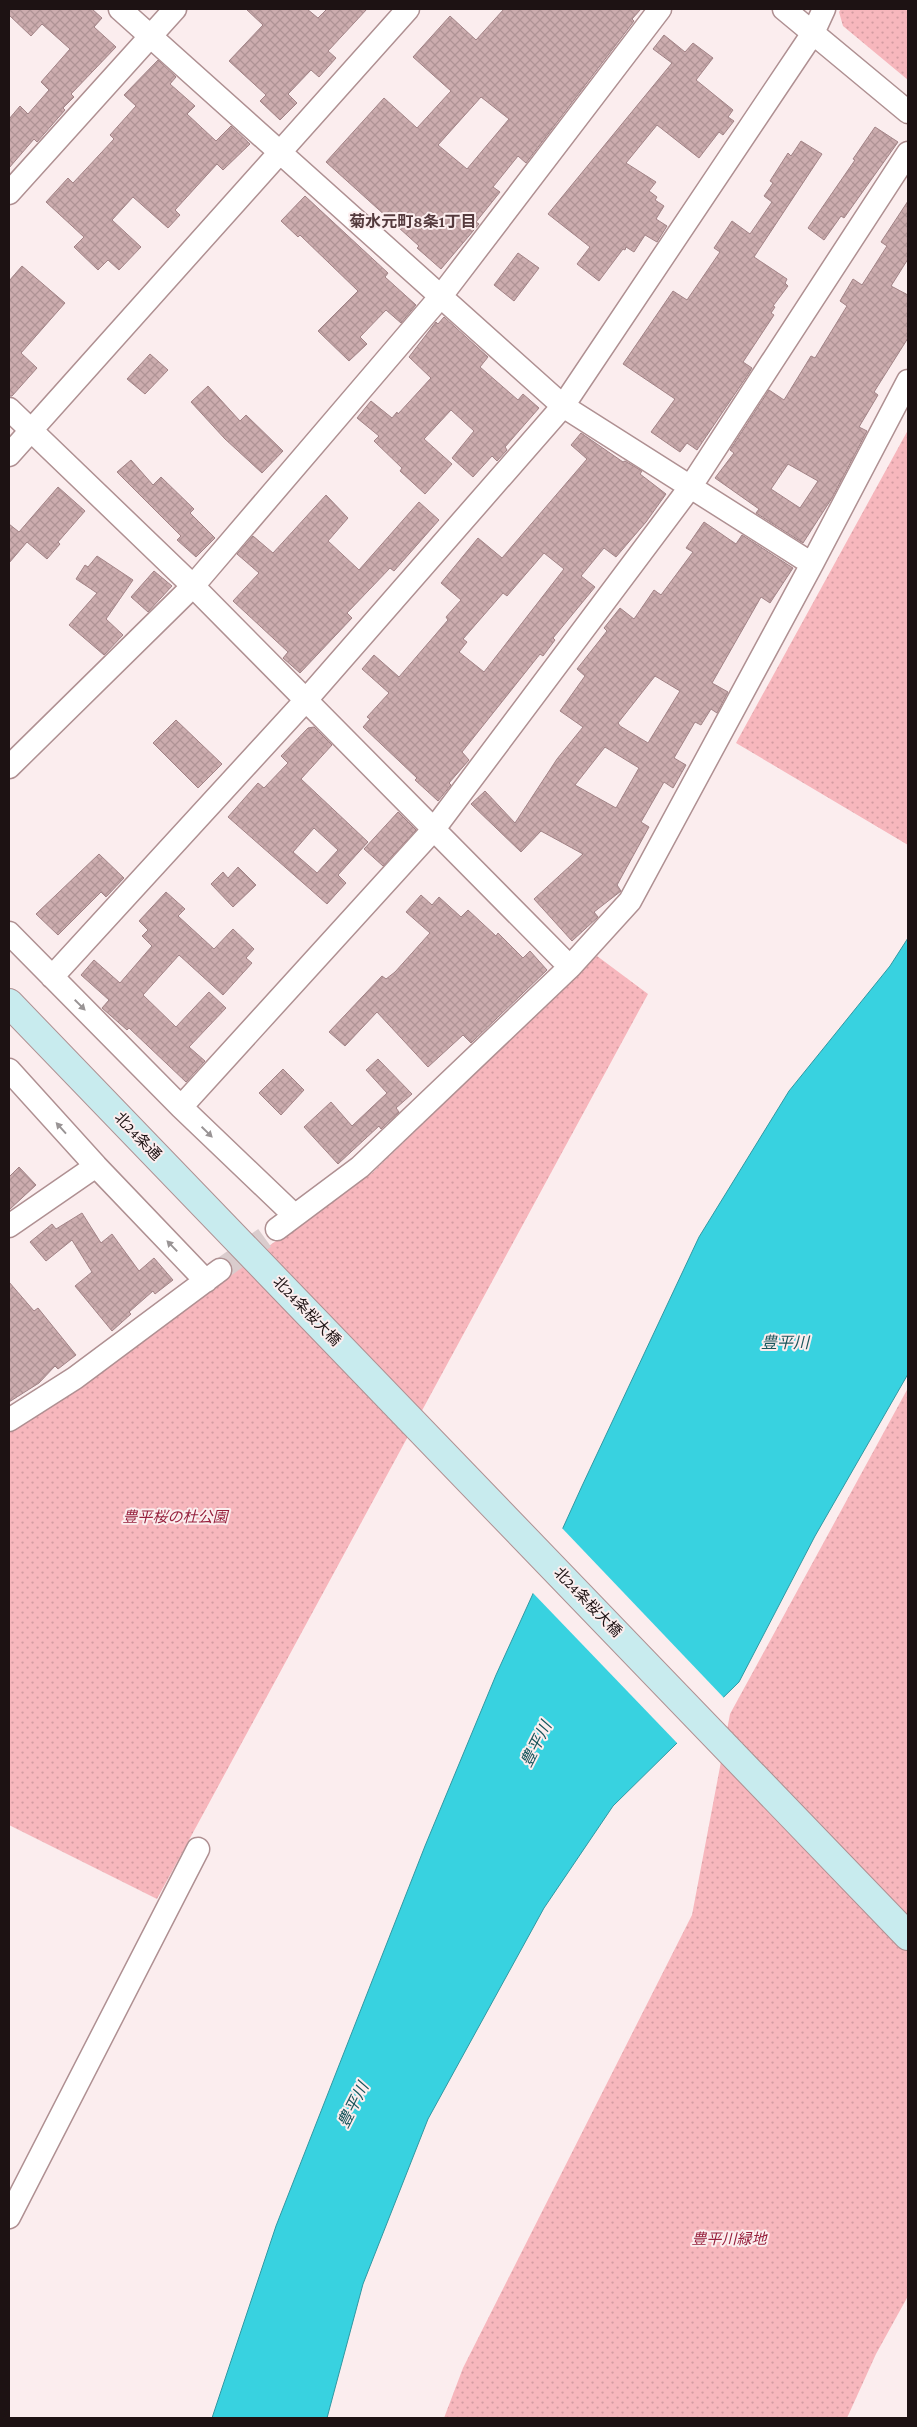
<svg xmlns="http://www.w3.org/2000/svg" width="917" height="2427" font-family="'Crimson Pro','Noto Sans JP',serif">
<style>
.park{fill:url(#park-dots)}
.water{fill:#38d2e0;stroke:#3098a2}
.pier{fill:#fbedee}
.building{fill:url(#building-cross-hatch);stroke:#a28386;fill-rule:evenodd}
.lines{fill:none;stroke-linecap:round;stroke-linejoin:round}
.street-tunnel{stroke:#dacccd;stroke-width:22;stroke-dasharray:22 11;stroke-linecap:butt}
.street-casing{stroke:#af9092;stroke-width:25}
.secondary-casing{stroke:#af9092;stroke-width:30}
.street{stroke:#fff;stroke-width:22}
.secondary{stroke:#c8ebee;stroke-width:28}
.oneway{fill:#999495}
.labels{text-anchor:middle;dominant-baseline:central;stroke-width:4;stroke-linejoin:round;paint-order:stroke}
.street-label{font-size:15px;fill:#1d1213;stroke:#fbedee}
.park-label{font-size:15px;font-style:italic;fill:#97203d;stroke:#fbedee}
.neighbourhood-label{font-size:16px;font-weight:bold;fill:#543a3d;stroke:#fbedee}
.water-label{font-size:16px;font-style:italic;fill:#19565c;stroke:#fbedee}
</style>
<defs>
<pattern id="park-dots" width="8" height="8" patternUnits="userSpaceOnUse" patternTransform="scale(1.25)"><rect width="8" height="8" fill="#f7b7bd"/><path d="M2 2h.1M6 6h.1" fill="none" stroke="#d39ca2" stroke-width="1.8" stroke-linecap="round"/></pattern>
<pattern id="building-cross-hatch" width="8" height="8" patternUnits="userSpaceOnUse" patternTransform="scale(1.25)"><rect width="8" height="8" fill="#ccacae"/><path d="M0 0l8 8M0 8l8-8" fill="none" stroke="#af9395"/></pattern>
</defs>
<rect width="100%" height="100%" fill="#fbedee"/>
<path class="park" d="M 841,9 L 908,9 L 908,80 L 843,26 L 839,12 Z
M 908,430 L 908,845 L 736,743 Z
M 597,956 L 648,994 L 157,1899 L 9,1825 L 9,1430 L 372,1173 Z
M 908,1388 L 908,2296 L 876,2354 L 847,2418 L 444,2418 L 463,2368 L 692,1915 L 730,1714 Z"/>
<path class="water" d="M 908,938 L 908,1374 L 815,1536 L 739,1682 L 613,1806 L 544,1908 L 428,2119 L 363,2284 L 327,2418 L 212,2418 L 276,2226 L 425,1846 L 496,1675 L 582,1486 L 699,1237 L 789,1091 L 890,966 Z"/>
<path class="pier" d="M 561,1527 L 725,1699 L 679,1745 L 531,1591 Z"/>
<path class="building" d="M 9,9 L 92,9 L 102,18 L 94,27 L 116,47 L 71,94 L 74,97 L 63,108 L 65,110 L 37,142 L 34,139 L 9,168 L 9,119 L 20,106 L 28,114 L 49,90 L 41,82 L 70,49 L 42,24 L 31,36 L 9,15 Z
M 246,9 L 307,9 L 318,18 L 327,9 L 367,9 L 328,51 L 336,58 L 319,77 L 311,70 L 288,94 L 297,103 L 280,120 L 260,101 L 266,95 L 229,61 L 263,25 Z
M 504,9 L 641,9 L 632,19 L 634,21 L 526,163 L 518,156 L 493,187 L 500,192 L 476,222 L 479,224 L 441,269 L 417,248 L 419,246 L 326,162 L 384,98 L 417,128 L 451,91 L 413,57 L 450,16 L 476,40 ZM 481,97 L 509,119 L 467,169 L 438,145 Z
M 664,35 L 685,52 L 693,43 L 713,58 L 696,80 L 733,110 L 728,117 L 734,121 L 723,135 L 719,132 L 699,158 L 657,125 L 626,163 L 656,182 L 649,191 L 657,197 L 655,200 L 664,206 L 656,219 L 667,226 L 657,242 L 645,235 L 634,252 L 626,247 L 625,250 L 623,249 L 599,281 L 577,264 L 590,247 L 548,214 L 672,63 L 653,49 Z
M 158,60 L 176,77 L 170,84 L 195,106 L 187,114 L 216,141 L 231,126 L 250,144 L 223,170 L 217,164 L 175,210 L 180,215 L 168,228 L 133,197 L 112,220 L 141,247 L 119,270 L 108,260 L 98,270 L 74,247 L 84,237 L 46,202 L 68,178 L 73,183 L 114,139 L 110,135 L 136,106 L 124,95 Z
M 875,127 L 898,142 L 844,218 L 841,216 L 824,240 L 808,228 L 855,160 L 853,159 Z
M 801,141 L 822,154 L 754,257 L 787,279 L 785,283 L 788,286 L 773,306 L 775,307 L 771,313 L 774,315 L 743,362 L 752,368 L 747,376 L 697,450 L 687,443 L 680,452 L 651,432 L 675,399 L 623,364 L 673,291 L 687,300 L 720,252 L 714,248 L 732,221 L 750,234 L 772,202 L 764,196 L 773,183 L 770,181 L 788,153 L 791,156 Z
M 305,196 L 388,273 L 385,277 L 416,305 L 401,323 L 386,310 L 360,337 L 367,344 L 349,361 L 318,331 L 358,291 L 300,235 L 298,237 L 281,221 Z
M 908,201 L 908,259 L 891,286 L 908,295 L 908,338 L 874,392 L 878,395 L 859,427 L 867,431 L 832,498 L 803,543 L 756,513 L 759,509 L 715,478 L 734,453 L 730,450 L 769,390 L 784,400 L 811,356 L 815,358 L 847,306 L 840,301 L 853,279 L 862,285 L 887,246 L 881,242 ZM 788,464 L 818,481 L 800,508 L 771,489 Z
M 518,253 L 539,268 L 514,301 L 494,285 Z
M 22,266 L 65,303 L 21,353 L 37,368 L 12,396 L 9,396 L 9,281 Z
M 444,317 L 488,357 L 480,367 L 518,400 L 523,394 L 539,408 L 505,447 L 507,450 L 497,461 L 492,456 L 473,477 L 452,458 L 474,431 L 451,410 L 424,439 L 452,464 L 425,494 L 400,471 L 402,468 L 374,441 L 379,436 L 357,418 L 371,401 L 392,418 L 397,412 L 398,414 L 431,378 L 409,357 L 436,322 L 438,324 Z
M 150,354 L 168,370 L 145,394 L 127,379 Z
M 208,386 L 240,421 L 246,415 L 283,451 L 262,473 L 225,439 L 191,402 Z
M 581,433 L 623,462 L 625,461 L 642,471 L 640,474 L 666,494 L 646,522 L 616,557 L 604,548 L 581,576 L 595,587 L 553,638 L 555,640 L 543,656 L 540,654 L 462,752 L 469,760 L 449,783 L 451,785 L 438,801 L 415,780 L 417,778 L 363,727 L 370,719 L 367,717 L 389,693 L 362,669 L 374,655 L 399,677 L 448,620 L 446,617 L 461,600 L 441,583 L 478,538 L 502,558 L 587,459 L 571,445 ZM 544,553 L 564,569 L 484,672 L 459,652 L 467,642 L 463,639 L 503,593 L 507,596 Z
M 131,460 L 153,485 L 161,477 L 194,509 L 190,513 L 215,538 L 196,557 L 177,540 L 181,536 L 117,472 Z
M 58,487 L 85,511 L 58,542 L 60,544 L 47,559 L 27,542 L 9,563 L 9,524 L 19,532 Z
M 326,495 L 348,518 L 328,541 L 359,570 L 419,502 L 439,520 L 394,571 L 390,568 L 347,613 L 352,618 L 300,673 L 283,658 L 288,652 L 233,601 L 259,573 L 237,554 L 253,536 L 273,553 Z
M 704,522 L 736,544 L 742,535 L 793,568 L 770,603 L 761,597 L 712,683 L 728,692 L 717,713 L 711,709 L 701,725 L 695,722 L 674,758 L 686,765 L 673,788 L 664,782 L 641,822 L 649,827 L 617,885 L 621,891 L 594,912 L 598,917 L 572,941 L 534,899 L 583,854 L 541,831 L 521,852 L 471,804 L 485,791 L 515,823 L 557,759 L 583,727 L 560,711 L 585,676 L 577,669 L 607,631 L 604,628 L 620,608 L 634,619 L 654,590 L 661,595 L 693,552 L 686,548 ZM 655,676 L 680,691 L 648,743 L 620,726 L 618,723 ZM 605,747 L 639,768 L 616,808 L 575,785 Z
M 97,556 L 133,580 L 106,619 L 123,635 L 104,655 L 69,625 L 97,593 L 76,579 L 85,565 L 88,567 Z
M 154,571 L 172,586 L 148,612 L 131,597 Z
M 176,720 L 222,764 L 198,788 L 153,743 Z
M 314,727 L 332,745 L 301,779 L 368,842 L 338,875 L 346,883 L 327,904 L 228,817 L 258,783 L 264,788 L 288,763 L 281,756 L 308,728 ZM 314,828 L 338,850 L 317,873 L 293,852 Z
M 398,812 L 416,830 L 383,866 L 364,849 Z
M 99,854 L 124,878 L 106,897 L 101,892 L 58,935 L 36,914 Z
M 238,867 L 256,885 L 233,907 L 211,884 L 223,872 L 228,878 Z
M 166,892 L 185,909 L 178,916 L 214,949 L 233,929 L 254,949 L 246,958 L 252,963 L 223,995 L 179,955 L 143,995 L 176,1027 L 209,992 L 226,1008 L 189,1047 L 205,1061 L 186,1082 L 129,1028 L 127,1030 L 102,1008 L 109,1000 L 81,975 L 94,960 L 120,983 L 152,946 L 142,936 L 148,930 L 139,921 Z
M 421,895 L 432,905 L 439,897 L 461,917 L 468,910 L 496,936 L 498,933 L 523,958 L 530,951 L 547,970 L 471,1043 L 463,1035 L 428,1067 L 377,1012 L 345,1046 L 329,1032 L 382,976 L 386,979 L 395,972 L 430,933 L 406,912 Z
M 378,1059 L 412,1094 L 396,1108 L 399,1112 L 381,1129 L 379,1126 L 338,1164 L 304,1127 L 331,1102 L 352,1126 L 387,1093 L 366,1070 Z
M 283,1069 L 304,1090 L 281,1115 L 259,1093 Z
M 19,1167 L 36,1185 L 9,1210 L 9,1177 Z
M 82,1213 L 101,1243 L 112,1234 L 139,1271 L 154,1258 L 173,1280 L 155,1294 L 153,1291 L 129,1312 L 131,1314 L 112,1331 L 75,1286 L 92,1272 L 72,1240 L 46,1261 L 30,1242 L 52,1224 L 56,1229 Z
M 9,1282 L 34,1311 L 38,1308 L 76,1355 L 58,1369 L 55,1366 L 39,1383 L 9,1402 Z"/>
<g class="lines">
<path class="street-tunnel" d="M 220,1270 L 277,1229"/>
<defs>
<path id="street" d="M 120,9 L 563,406 L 812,564
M 784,9 L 908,112
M 9,193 L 175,9
M 9,409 L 193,586 L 570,967
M 9,455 L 408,9
M 9,767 L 193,586 L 441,296 L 660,9
M 9,933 L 181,1107 L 294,1215
M 52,977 L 306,700 L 563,406 L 813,33 L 824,9
M 9,1070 L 96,1166 L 206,1281
M 181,1107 L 434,829 L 691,486 L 908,153
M 9,1226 L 96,1166
M 277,1229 L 360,1167 L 570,967 L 630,901 L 812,564 L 908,381
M 9,1420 L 75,1378 L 220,1270
M 9,2217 L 198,1849"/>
<path id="secondary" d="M 9,1003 L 908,1936"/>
</defs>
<use href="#street" class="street-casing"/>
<use href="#secondary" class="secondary-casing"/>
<use href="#street" class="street"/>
<use href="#secondary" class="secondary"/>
</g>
<defs><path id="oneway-solid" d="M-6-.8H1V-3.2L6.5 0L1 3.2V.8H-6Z" transform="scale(1.25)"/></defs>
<g class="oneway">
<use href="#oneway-solid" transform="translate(80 1005) rotate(45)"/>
<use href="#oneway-solid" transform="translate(61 1128) rotate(-132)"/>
<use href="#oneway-solid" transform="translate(207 1132) rotate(44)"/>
<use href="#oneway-solid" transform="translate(172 1246) rotate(-134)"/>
</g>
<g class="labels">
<g class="street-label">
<text transform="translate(138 1136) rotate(46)">北24条通</text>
<text transform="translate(307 1311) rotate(46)">北24条桜大橋</text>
<text transform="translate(588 1602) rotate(46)">北24条桜大橋</text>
</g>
<g class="park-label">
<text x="175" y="1517">豊平桜の杜公園</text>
<text x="729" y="2239">豊平川緑地</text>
</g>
<g class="neighbourhood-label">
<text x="413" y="221">菊水元町8条1丁目</text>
</g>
<g class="water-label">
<text x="785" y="1342">豊平川</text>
<text transform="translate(536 1744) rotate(-63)">豊平川</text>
<text transform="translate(353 2105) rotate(-63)">豊平川</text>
</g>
</g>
<rect width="917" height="2427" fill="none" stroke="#1d1213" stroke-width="20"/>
</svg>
